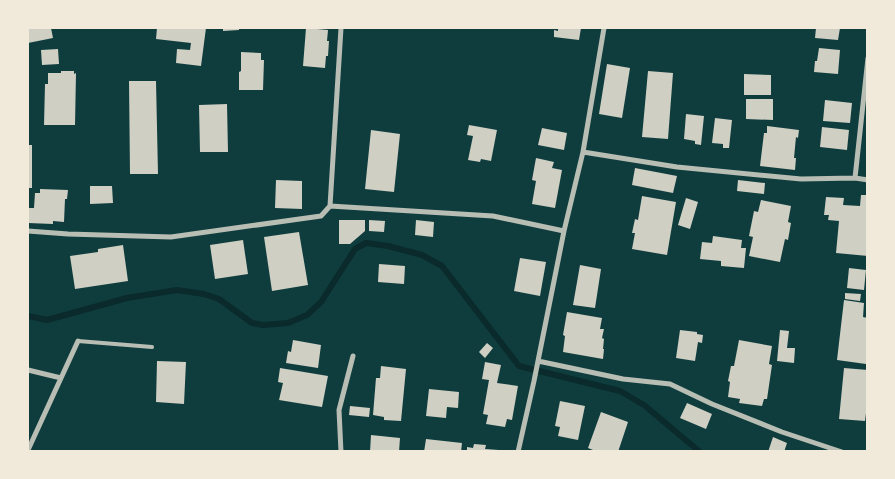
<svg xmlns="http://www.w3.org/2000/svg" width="895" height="479" font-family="'Nunito Sans',sans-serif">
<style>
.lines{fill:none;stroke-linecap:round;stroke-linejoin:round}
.stream{stroke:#0a2a2b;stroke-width:6}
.building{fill:#cfcfc3}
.service{stroke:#b8beb3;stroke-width:4}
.minor{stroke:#b8beb3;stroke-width:5}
</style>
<rect width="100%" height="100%" fill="#0f3d3e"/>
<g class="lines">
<path class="stream" d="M 28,316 L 47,320 L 127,298 L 177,290 L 204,294 L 219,299 L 252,323 L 263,325 L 288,323 L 307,315 L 321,302 L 355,249 L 366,243 L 388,246 L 422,255 L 442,266 L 519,366 L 620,391 L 644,405 L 700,452"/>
</g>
<path class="building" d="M 28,28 L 51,28 L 53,38 L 28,43 Z
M 157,28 L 206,28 L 201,66 L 176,63 L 177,49 L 190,50 L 191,43 L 156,39 Z
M 223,28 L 239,28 L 239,30 L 223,31 Z
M 306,28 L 328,30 L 327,41 L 329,41 L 328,56 L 326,56 L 325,68 L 303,66 Z
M 558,28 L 581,28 L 579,40 L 554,37 L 554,30 L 558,31 Z
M 816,28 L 840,28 L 838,40 L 815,38 Z
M 819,48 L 840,50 L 838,74 L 814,72 L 815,61 L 817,61 Z
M 58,49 L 59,64 L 42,65 L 41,50 Z
M 241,52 L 261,53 L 261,60 L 264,60 L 263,90 L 239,90 L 239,72 L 241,71 Z
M 607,64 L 630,68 L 622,118 L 599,114 Z
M 61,71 L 74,71 L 74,74 L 76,73 L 75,125 L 44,125 L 45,84 L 48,84 L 48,73 L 61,73 Z
M 648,71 L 673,73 L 668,139 L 642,137 Z
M 744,74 L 771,75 L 771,95 L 744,95 Z
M 129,81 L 156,81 L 158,174 L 130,174 Z
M 746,99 L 773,99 L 773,120 L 746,119 Z
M 825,100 L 852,103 L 850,123 L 823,121 Z
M 227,104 L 228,152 L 200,152 L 199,105 Z
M 686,114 L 704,116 L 701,145 L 695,144 L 695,141 L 684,139 Z
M 715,118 L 732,120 L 729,148 L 723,148 L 723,144 L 712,143 Z
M 469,125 L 497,130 L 491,161 L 481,159 L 480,162 L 468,160 L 473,136 L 467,135 Z
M 767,126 L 799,130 L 798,138 L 796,137 L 794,158 L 796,158 L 795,170 L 760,166 L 764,133 L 767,133 Z
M 822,127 L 849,130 L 847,150 L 820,147 Z
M 542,128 L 567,133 L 564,150 L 538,145 Z
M 371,130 L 400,134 L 394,192 L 365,189 Z
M 28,145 L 32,145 L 32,188 L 28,188 Z
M 536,158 L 554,162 L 552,168 L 562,170 L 555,208 L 532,204 L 536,181 L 532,180 Z
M 635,168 L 677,176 L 673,193 L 632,185 Z
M 276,180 L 302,181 L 302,209 L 275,208 Z
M 738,180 L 765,183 L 764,194 L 737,191 Z
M 90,186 L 112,186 L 113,203 L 90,204 Z
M 40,189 L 68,190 L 67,199 L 65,199 L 64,222 L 53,221 L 53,224 L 28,223 L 28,208 L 34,208 L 35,193 L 40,193 Z
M 861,195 L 868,195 L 868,256 L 836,253 L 839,221 L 828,220 L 829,215 L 824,215 L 826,197 L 844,198 L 843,205 L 860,206 Z
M 642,196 L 676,202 L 667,255 L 632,249 L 635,233 L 632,233 L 635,219 L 638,220 Z
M 686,198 L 698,202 L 690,229 L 678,225 Z
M 761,200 L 791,206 L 788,222 L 791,223 L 788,240 L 785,239 L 780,262 L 749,256 L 753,237 L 749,236 L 754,211 L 758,212 Z
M 339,220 L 365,220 L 365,231 L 350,244 L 339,244 Z
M 369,220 L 385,221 L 384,232 L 369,231 Z
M 416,220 L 434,222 L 433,237 L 415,235 Z
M 299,232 L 308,285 L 272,291 L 264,237 Z
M 713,236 L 742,240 L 741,248 L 746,248 L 744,268 L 721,266 L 721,261 L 700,259 L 702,242 L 712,243 Z
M 243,240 L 248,274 L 215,279 L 210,245 Z
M 123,245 L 128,281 L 75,289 L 70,256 L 98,252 L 98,249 Z
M 520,258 L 546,262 L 540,296 L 514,291 Z
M 379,264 L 405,266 L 404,284 L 378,282 Z
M 580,265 L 601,269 L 595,308 L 573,305 Z
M 849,268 L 866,270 L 864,290 L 847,288 Z
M 845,293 L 861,294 L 860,301 L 845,299 Z
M 844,300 L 864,303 L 863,317 L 868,318 L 868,348 L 866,364 L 837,360 Z
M 567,312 L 602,318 L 600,329 L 604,329 L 602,338 L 604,339 L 603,349 L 604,349 L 603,359 L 563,352 L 565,336 L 563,335 Z
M 680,330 L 697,332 L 697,334 L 703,335 L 702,343 L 698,342 L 695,361 L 676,358 Z
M 780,330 L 789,331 L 787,348 L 795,348 L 794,363 L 777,361 Z
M 293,340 L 321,345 L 318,368 L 286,363 L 288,351 L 291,352 Z
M 739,340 L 772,346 L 769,364 L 772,365 L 767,399 L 764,399 L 762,406 L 739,403 L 740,399 L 728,397 L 730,382 L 728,381 L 731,366 L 734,366 Z
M 487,343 L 493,348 L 485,358 L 479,352 Z
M 157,361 L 186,362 L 184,404 L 156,402 Z
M 485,362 L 501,365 L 497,383 L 518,386 L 512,420 L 507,419 L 505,427 L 486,424 L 488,415 L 483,414 L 489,380 L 482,379 Z
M 381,366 L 406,369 L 401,421 L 384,420 L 384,417 L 373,415 L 376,378 L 380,378 Z
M 280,368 L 328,376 L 322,407 L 279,400 L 283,383 L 278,382 Z
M 844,368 L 868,370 L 868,398 L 865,421 L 839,419 Z
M 429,389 L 459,392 L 458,408 L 447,407 L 446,418 L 426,416 Z
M 560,401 L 585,406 L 578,440 L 558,436 L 560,427 L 555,426 Z
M 687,403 L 712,414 L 706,429 L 680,418 Z
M 350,406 L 370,408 L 369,417 L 349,415 Z
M 601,412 L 628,422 L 618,452 L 598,452 L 588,448 Z
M 371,435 L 400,438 L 399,452 L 370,452 Z
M 773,437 L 787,443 L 784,452 L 768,452 Z
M 426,439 L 462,443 L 461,452 L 424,452 Z
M 474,444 L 486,445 L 485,449 L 499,450 L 499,452 L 467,452 L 467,447 L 473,448 Z"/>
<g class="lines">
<path class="service" d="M 78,341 L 152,347"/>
<path class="minor" d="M 583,152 L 677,167 L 801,179 L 855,178 L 868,180
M 855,178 L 868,58
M 330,206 L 341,28
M 28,231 L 68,234 L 171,237 L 321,216 L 330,206 L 493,216 L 564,231
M 538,361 L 623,379 L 670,384 L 712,404 L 782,432 L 842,452
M 28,370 L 61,378
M 28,450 L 78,341
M 341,452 L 339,410 L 353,356
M 518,452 L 534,381 L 564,231 L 583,152 L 604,28"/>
</g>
<rect width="895" height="479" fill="none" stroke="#f1e9da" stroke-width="58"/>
</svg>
